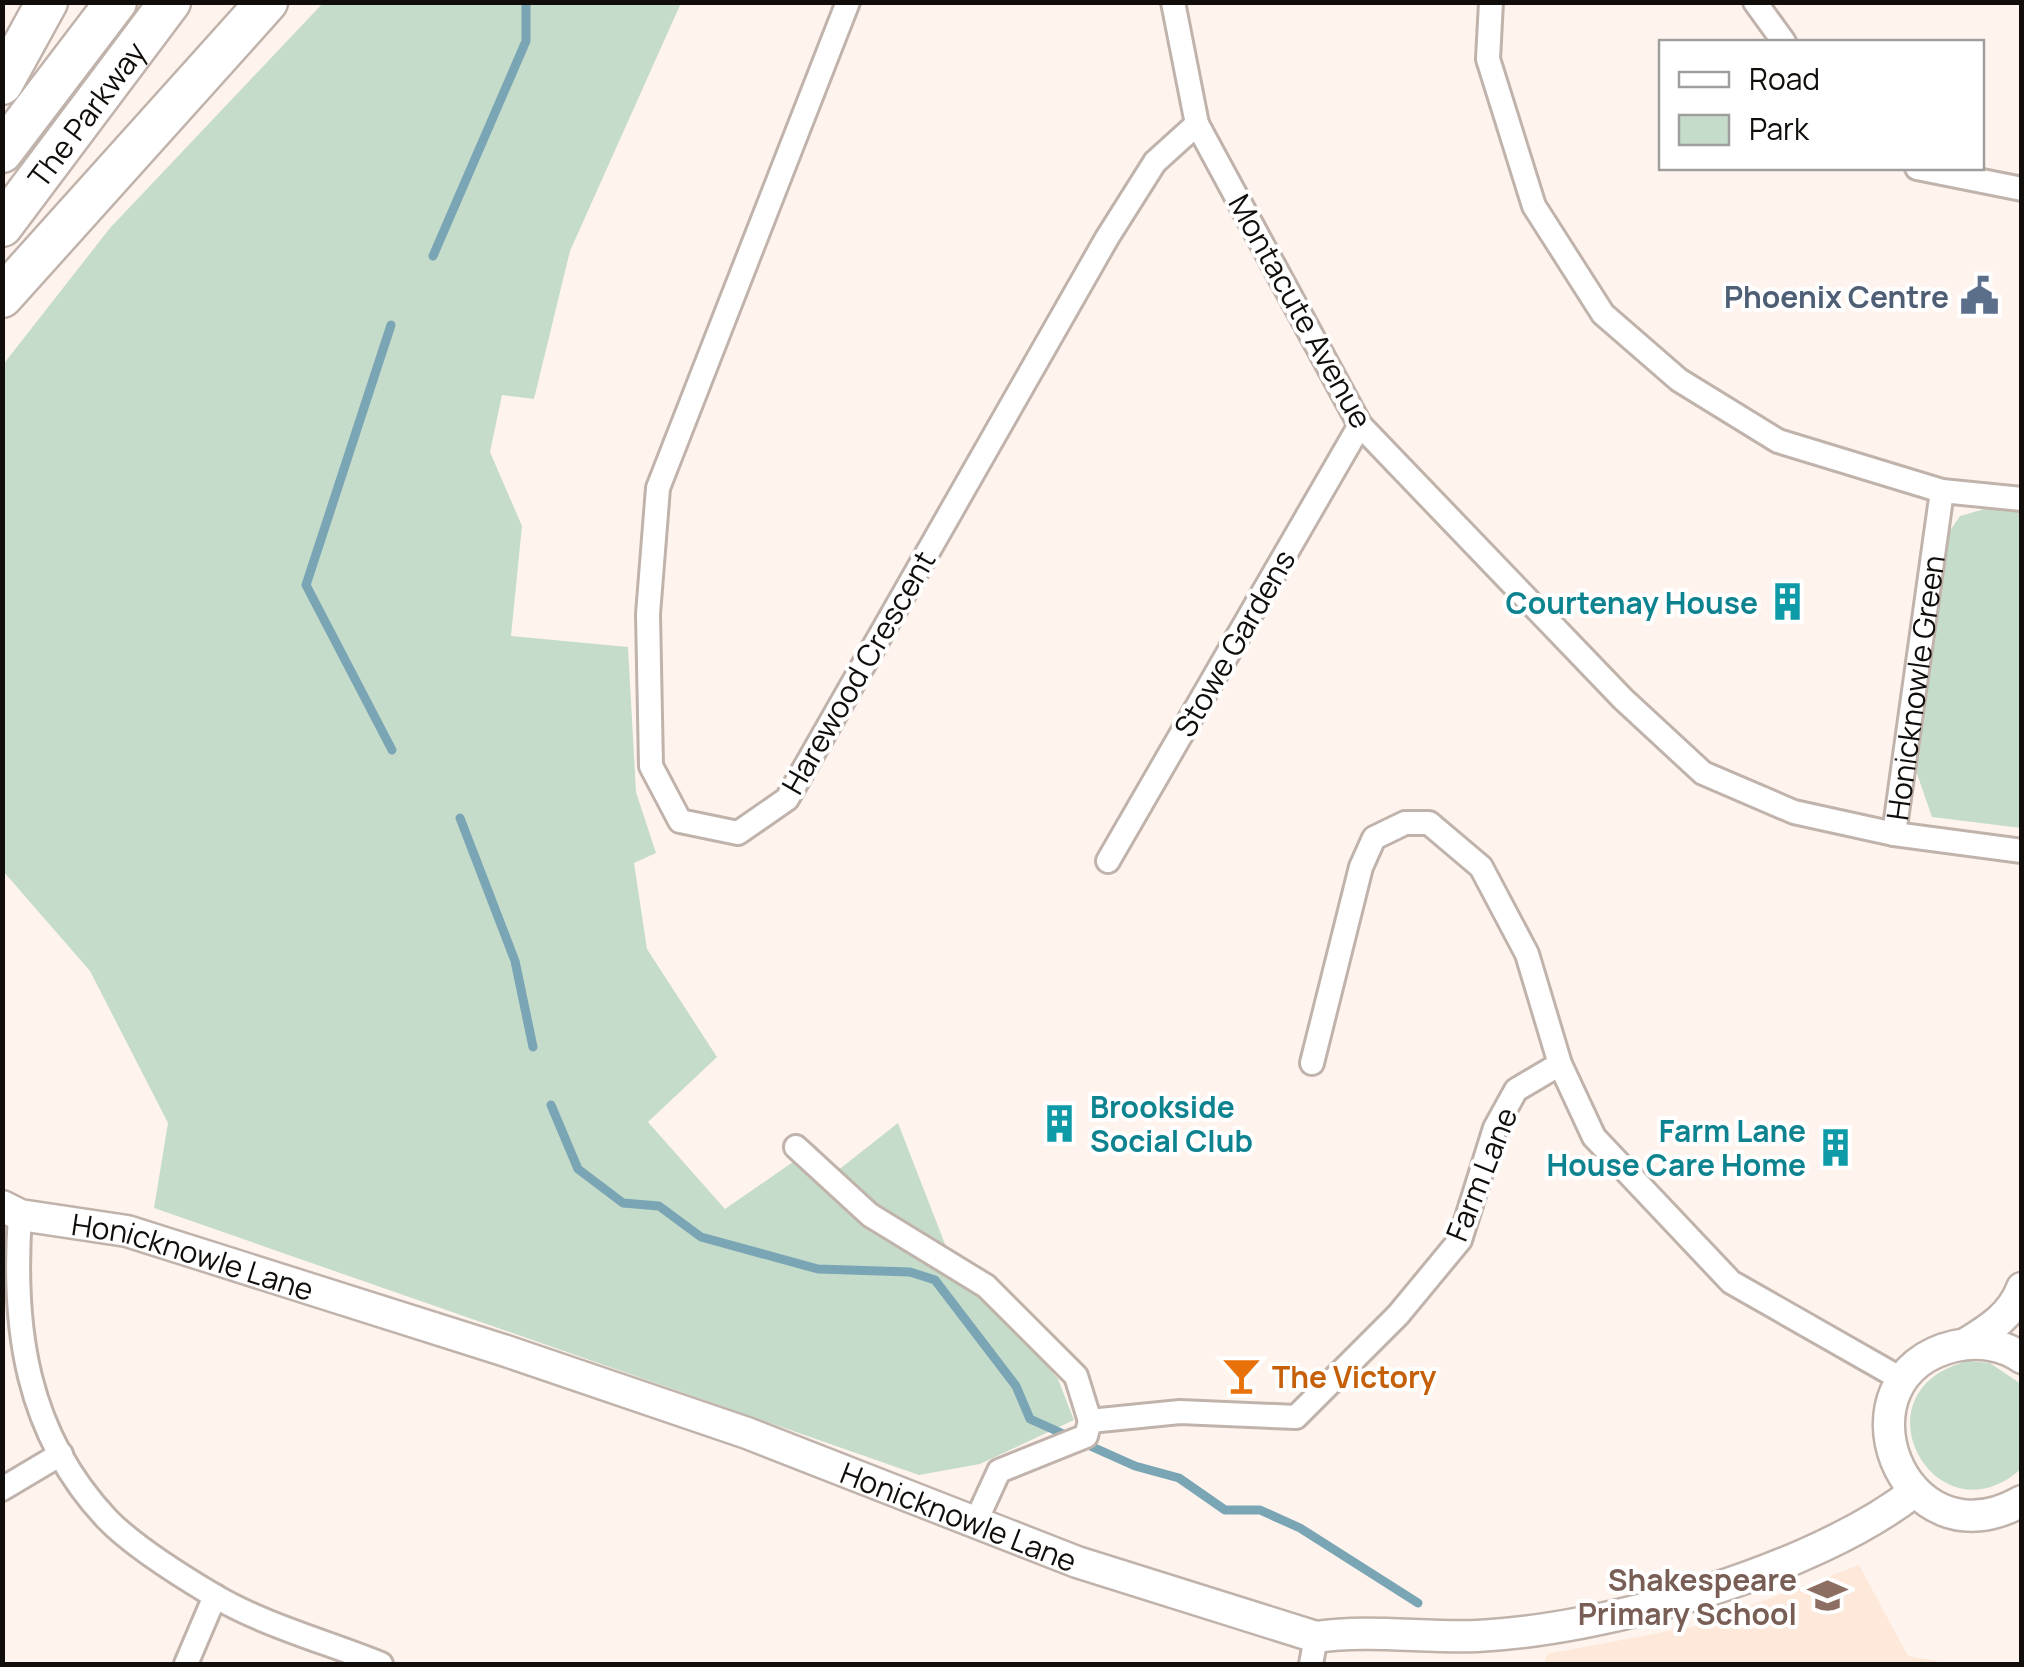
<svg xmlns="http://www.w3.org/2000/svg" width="2024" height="1667" font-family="Manrope,sans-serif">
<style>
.built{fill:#fde8da}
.green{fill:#c6dcca}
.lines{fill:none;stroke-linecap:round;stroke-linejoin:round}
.stream{stroke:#7aa5b5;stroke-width:9}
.street-casing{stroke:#c0b3ab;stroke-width:28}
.secondary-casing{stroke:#c0b3ab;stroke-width:35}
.highway-casing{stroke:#c0b3ab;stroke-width:45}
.street{stroke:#fff;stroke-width:22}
.secondary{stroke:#fff;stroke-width:30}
.highway{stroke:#fff;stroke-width:40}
.labels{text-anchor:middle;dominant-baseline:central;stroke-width:8;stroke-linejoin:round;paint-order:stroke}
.street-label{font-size:30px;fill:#110d0a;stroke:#fff}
.service-label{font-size:30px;font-weight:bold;fill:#4e5e75;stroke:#fff;text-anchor:end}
.culture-label{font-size:30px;font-weight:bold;fill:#0d838f;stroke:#fff;text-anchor:end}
.food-label{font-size:30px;font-weight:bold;fill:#c56008;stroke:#fff;text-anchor:start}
.education-label{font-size:30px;font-weight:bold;fill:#785e54;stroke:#fff;text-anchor:end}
</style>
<rect width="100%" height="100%" fill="#fff4ed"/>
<path class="built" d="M 1859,1565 L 1908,1656 L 1954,1664 L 1545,1664 L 1547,1654 L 1696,1626 Z"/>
<path class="green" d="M 323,3 L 681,3 L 570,251 L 534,399 L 502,395 L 490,452 L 522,526 L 511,636 L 628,647 L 636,792 L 656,853 L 634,863 L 647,949 L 717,1057 L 648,1122 L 725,1209 L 816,1146 L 837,1171 L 898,1123 L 945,1244 L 1058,1379 L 1074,1420 L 980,1464 L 919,1475 L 154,1208 L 168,1123 L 90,971 L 3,871 L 2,366 L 110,228 Z
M 1988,508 L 2021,511 L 2021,828 L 1932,817 L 1916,771 L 1949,532 L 1960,516 Z
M 1968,1361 L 1990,1363 L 2021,1384 L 2022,1468 C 1937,1546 1849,1391 1968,1361 Z"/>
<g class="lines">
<path class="stream" d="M 433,256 L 526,41 L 526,2
M 391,325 L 306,585 L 392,750
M 460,818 L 515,961 L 533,1047
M 551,1105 L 578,1169 L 623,1203 L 659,1206 L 701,1237 L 818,1269 L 910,1272 L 935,1280 L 1016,1386 L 1030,1419 L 1135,1466 L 1179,1478 L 1225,1510 L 1260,1510 L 1300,1528 L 1418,1603"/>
<defs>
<g id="street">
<path d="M 848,2 L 658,488 L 648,614 L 651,766 L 680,821 L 738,833 L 787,799 L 1107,238 L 1155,162 L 1197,124"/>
<path d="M 1173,2 L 1197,124 L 1360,425 L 1623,699 L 1703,773 L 1794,812 L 1894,834 L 2022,851"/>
<path d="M 1491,2 L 1488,59 L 1534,206 L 1603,314 L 1679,380 L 1778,441 L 1942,491"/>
<path d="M 1755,2 L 1784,42"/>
<path d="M 1917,168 L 2022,189"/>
<path id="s1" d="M 1894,834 L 1942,491 L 2022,499"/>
<path d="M 1108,861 L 1360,425"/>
<path d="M 1312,1063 L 1361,867 L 1374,838 L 1405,823 L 1429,823 L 1481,867 L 1527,954 L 1560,1064 L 1594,1137 L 1731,1282 L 1903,1380"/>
<path d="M 796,1147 L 870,1215 L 986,1286 L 1076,1376 L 1090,1421"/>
<path d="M 20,1215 C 12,1328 26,1433 107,1519 C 132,1545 181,1576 213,1595 C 263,1625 327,1642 381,1664"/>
<path d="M 2,1489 L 61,1454"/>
<path d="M 976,1521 L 999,1471 L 1086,1436 L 1090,1421 L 1180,1412 L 1296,1417 L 1398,1315 L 1460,1240 L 1495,1128 L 1516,1090 L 1560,1064"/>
<path d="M 186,1664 L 215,1596"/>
<path d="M 1311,1664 L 1316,1637"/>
</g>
<g id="secondary">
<path id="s2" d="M 2,1206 L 20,1215 L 127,1231 L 503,1350 L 747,1433 L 1077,1562 L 1316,1637 C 1369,1629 1423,1638 1477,1636 C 1606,1630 1812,1571 1914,1492"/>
<path d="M 1967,1343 C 1990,1329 2012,1315 2022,1288"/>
<path d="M 2022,1358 C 2003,1344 1977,1341 1955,1346 C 1829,1375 1901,1570 2022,1501"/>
</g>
<g id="highway">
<path d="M 2,84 L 47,2"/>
<path d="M 2,152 L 116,2"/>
<path id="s3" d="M 2,226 L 170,2"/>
<path d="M 2,297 L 267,2"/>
</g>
</defs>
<use href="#street" class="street-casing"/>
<use href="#secondary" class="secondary-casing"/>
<use href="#highway" class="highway-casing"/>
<use href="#street" class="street"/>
<use href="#secondary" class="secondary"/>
<use href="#highway" class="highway"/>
</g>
<defs>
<symbol id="civic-bare" viewBox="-9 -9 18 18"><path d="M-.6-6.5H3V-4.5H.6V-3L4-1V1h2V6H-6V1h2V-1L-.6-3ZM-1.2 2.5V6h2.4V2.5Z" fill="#5c6f8a" stroke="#fff" stroke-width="2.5" paint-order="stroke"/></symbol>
<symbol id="building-bare" viewBox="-9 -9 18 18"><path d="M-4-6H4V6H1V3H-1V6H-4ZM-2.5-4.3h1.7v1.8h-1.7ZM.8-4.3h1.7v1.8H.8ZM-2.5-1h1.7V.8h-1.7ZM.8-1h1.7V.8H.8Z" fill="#0f9aa8" stroke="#fff" stroke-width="2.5" paint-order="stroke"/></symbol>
<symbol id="bar-bare" viewBox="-9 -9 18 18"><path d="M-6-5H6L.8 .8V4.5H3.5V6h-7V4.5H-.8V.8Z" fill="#e8710a" stroke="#fff" stroke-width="2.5" paint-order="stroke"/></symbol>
<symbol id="school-bare" viewBox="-9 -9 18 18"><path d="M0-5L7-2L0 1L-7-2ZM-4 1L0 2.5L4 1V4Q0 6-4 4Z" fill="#8d6e63" stroke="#fff" stroke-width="2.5" paint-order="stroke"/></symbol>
</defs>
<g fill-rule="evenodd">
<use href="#civic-bare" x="1952" y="268" width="55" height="55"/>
<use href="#building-bare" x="1760" y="574" width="55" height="55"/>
<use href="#building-bare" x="1032" y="1096" width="55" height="55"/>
<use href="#building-bare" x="1808" y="1120" width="55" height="55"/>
<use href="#bar-bare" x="1214" y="1348" width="55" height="55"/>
<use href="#school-bare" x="1800" y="1568" width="55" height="55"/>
</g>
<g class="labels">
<g class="street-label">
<text stroke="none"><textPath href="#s3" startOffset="140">The Parkway</textPath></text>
<text transform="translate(1301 311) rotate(61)">Montacute Avenue</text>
<text transform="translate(1234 643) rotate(-60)">Stowe Gardens</text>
<text transform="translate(858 672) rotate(-60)">Harewood Crescent</text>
<text stroke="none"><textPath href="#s1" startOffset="148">Honicknowle Green</textPath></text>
<text transform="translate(1481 1174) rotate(-68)">Farm Lane</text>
<text stroke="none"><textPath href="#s2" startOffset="198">Honicknowle Lane</textPath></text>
<text stroke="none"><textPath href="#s2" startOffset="1008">Honicknowle Lane</textPath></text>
</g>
<g class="service-label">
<text x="1949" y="296">Phoenix Centre</text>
</g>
<g class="culture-label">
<text x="1758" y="602">Courtenay House</text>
<text x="1090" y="1106" text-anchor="start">Brookside<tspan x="1090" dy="34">Social Club</tspan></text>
<text x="1806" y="1130">Farm Lane<tspan x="1806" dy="34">House Care Home</tspan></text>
</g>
<g class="food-label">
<text x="1272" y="1376">The Victory</text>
</g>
<g class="education-label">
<text x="1797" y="1579">Shakespeare<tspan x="1797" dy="34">Primary School</tspan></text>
</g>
</g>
<rect width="2024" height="1667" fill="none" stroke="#110d0a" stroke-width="10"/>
<rect x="1659" y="40" width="325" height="130" fill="#ffffff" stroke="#a09e9d" stroke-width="2.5"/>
<rect x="1679" y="72" width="50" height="15" fill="#ffffff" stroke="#a09e9d" stroke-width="2.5"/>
<text x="1749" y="90" font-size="30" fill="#110d0a">Road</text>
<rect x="1679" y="115" width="50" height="30" fill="#c6dcca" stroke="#a09e9d" stroke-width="2.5"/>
<text x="1749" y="140" font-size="30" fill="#110d0a">Park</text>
</svg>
